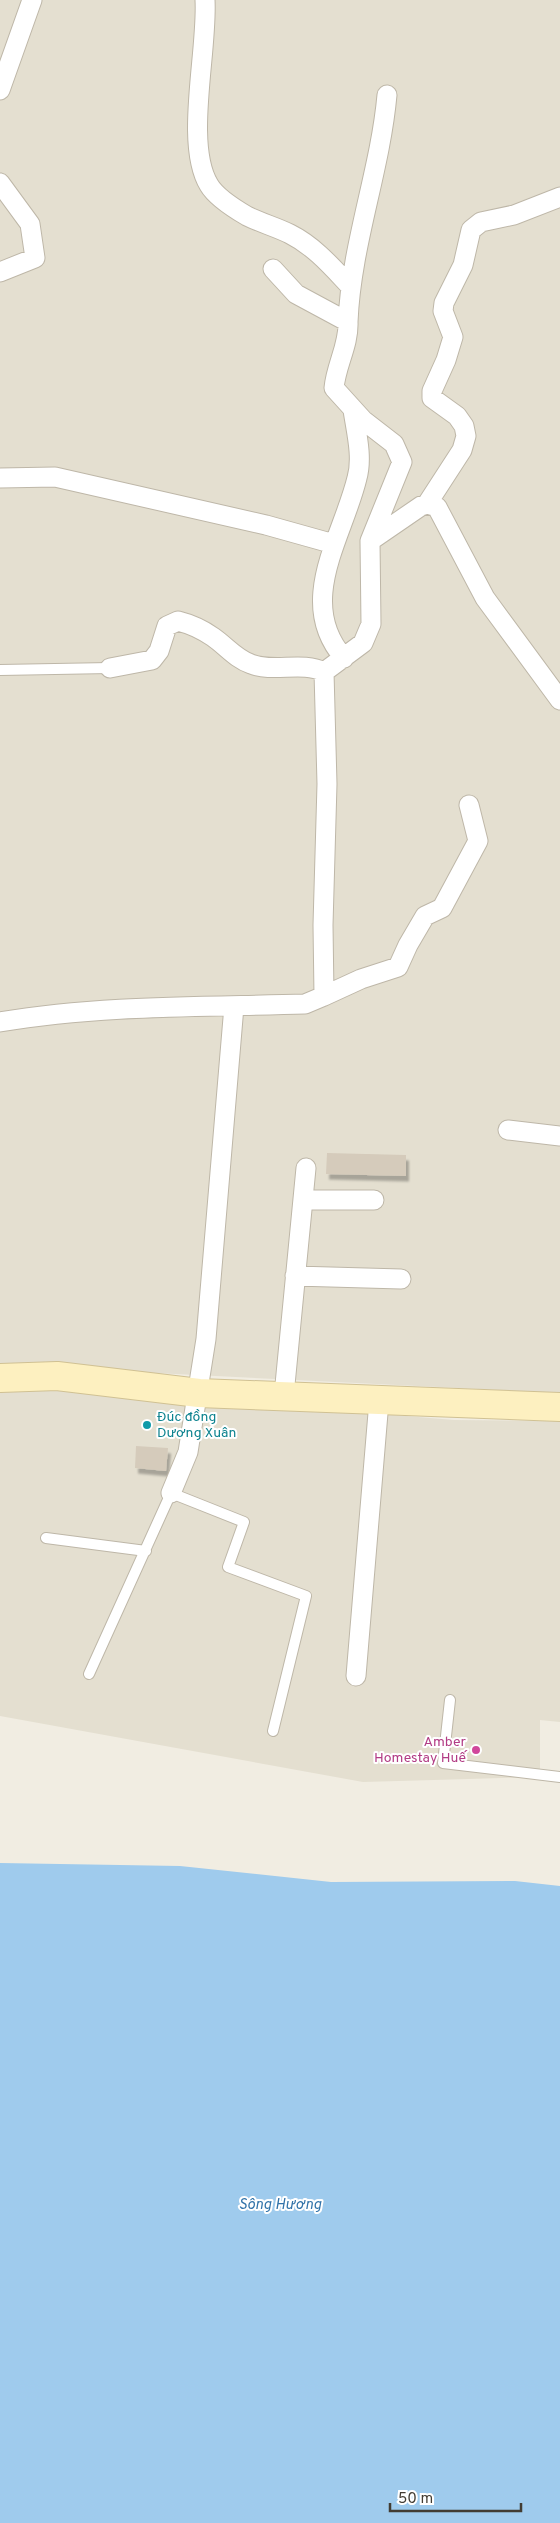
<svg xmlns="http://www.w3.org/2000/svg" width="560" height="2523" font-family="Overpass,sans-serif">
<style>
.residential{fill:#e4dfd0}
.water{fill:#9fcbed}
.building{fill:#d5cbbb;filter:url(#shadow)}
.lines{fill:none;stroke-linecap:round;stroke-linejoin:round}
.lane-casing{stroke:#beb7a8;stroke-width:12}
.street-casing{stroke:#beb7a8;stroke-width:21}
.secondary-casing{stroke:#d0c193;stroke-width:30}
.lane{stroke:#fff;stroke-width:10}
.street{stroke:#fff;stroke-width:19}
.secondary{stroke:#fdf0c0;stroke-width:28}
.culture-dot{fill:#0f9aa8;stroke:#fff;stroke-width:2}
.hotel-dot{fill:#d1479c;stroke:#fff;stroke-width:2}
.labels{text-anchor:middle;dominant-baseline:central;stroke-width:4;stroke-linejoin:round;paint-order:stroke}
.culture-label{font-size:14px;fill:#0d838f;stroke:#fff;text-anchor:start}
.hotel-label{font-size:14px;fill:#b23c85;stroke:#fff;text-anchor:end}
.water-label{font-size:15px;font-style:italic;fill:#3173a9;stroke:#fff}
</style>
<defs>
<filter id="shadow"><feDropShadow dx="3" dy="5.5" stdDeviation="1" flood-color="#0004"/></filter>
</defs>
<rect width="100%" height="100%" fill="#f1ede2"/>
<path class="residential" d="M 0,0 L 560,0 L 560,1393 L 13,1366 L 0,1369 Z
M 86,1389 L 454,1420 L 560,1421 L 560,1722 L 540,1720 L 540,1777 L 363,1782 L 0,1716 L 0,1390 Z"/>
<path class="water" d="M 0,1863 L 180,1866 L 331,1882 L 515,1881 L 560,1886 L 560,2523 L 0,2523 Z"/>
<path class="building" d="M 327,1153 L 406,1155 L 406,1176 L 326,1174 Z
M 136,1446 L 168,1448 L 166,1471 L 135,1468 Z"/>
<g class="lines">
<defs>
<path id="lane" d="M 0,670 L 110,668
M 46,1538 L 146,1551
M 89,1674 L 171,1493 L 244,1522 L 228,1567 L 306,1596 L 273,1731
M 450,1700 L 443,1763 L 560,1777"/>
<path id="street" d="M 205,0 C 208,50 184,144 209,185 C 216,197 235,209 247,216 C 261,223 276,227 290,234 C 314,246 332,267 350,286
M 0,90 L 32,0
M 0,183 L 30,224 L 35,258 L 0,272
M 348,322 C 351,245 380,172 387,95
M 0,478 L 55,477 L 266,525 L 334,544
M 427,504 L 462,450 L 466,436 L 464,426 L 457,416 L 432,398 L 432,391 L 446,360 L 453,337 L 443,311 L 444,303 L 463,265 L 471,230 L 481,222 L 514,215 L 560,197
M 370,541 L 421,506 L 427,504 L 437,507 L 485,598 L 560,700
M 344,658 C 295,602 343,537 357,478 C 363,457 356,431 353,410
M 110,668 L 152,660 L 159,651 L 167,626 L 178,621 C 190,624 203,630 213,637 C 226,646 236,659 251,664 C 274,673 302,661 324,672
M 324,996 L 361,979 L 398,967 L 408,945 L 425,916 L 442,908 L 478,841 L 469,805
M 0,1022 C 100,1005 204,1007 305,1004 L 324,996 L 323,925 L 327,784 L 324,672 L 363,643 L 371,624 L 370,541 L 402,462 L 394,444 L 363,420 L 334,388 C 336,365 349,345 348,322 L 296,294 L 273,269
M 508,1130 L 560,1136
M 303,1200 L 374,1200
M 295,1276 L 401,1279
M 284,1395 L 306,1168
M 171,1493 L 188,1452 L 206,1339 L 234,1006
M 356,1676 L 379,1401"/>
<path id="secondary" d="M 0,1378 L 57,1376 L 199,1393 L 560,1407"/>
</defs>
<use href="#lane" class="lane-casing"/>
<use href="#street" class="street-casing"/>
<use href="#secondary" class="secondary-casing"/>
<use href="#lane" class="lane"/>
<use href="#street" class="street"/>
<use href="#secondary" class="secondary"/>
</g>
<circle class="culture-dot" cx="147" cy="1425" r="5"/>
<circle class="hotel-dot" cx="476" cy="1750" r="5"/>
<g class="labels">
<g class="culture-label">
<text x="157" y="1417">Đúc đồng<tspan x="157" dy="16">Dương Xuân</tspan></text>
</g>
<g class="hotel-label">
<text x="466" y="1742">Amber<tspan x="466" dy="16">Homestay Huế</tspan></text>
</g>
<g class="water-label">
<text x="280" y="2205">Sông Hương</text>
</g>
</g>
<path d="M390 2503v8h131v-8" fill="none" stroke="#423c33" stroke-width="2.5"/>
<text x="398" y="2503" font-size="15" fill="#423c33" stroke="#ffffff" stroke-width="4" paint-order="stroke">50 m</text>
</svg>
